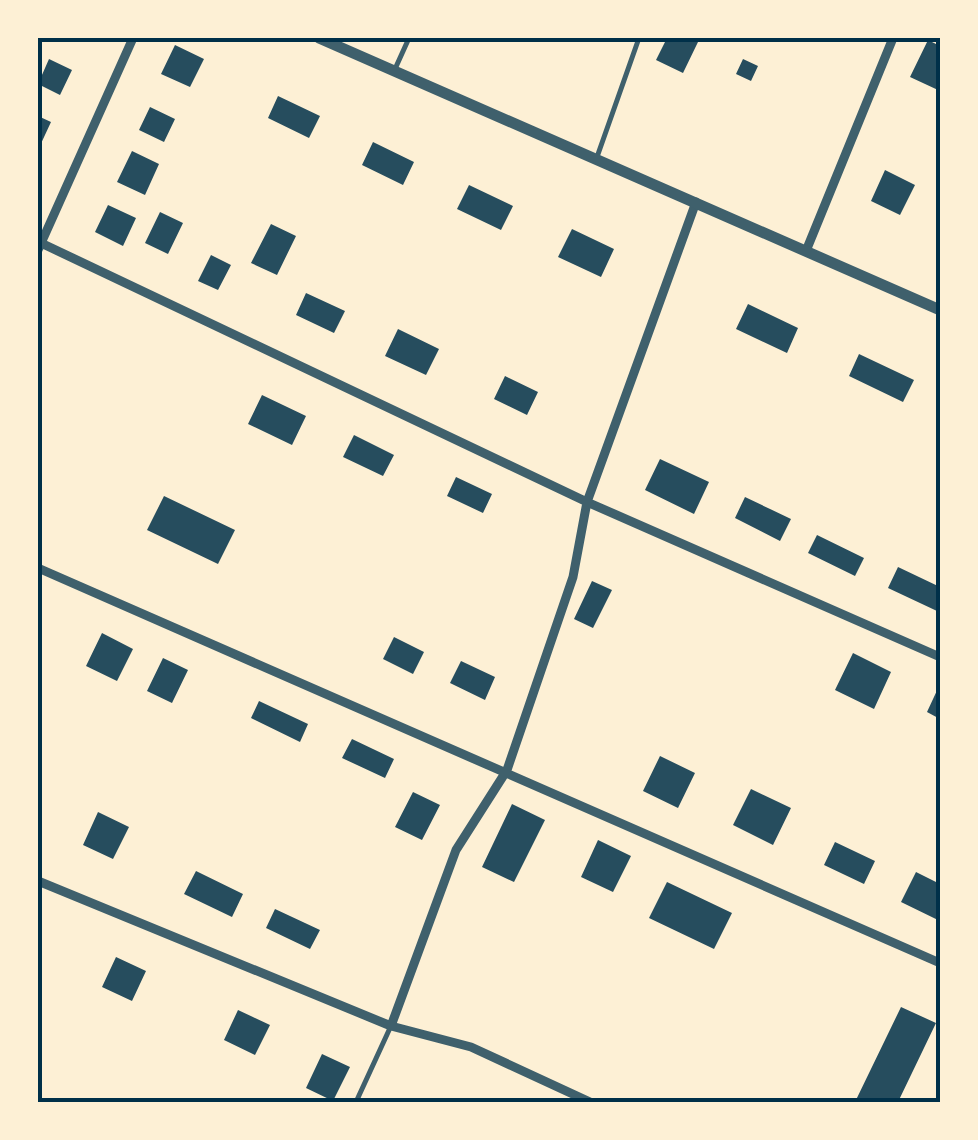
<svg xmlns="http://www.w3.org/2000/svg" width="978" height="1140" font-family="Ubuntu,sans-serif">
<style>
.building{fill:#264d5e}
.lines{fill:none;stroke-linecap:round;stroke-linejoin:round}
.service{stroke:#3f606c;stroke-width:5}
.minor{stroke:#3f606c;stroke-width:9}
.tertiary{stroke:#3f606c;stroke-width:11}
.neatline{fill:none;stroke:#003049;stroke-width:4}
</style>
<rect width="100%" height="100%" fill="#fdf0d5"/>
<path class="building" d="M 667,38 L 698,42 L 683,73 L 656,60 Z
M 928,40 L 940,46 L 938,90 L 910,77 Z
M 175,45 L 204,59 L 190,87 L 161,74 Z
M 49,59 L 72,70 L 60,95 L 38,84 Z
M 743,59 L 758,66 L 751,81 L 736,74 Z
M 278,96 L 320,116 L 309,138 L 268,118 Z
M 150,107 L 175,119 L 164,142 L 139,130 Z
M 38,116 L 51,122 L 38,150 Z
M 373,142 L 414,162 L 403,185 L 362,165 Z
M 132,151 L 159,164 L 145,195 L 117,182 Z
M 885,170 L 915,185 L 900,215 L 871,201 Z
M 469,185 L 513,206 L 501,230 L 457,209 Z
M 108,205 L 136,218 L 123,246 L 95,232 Z
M 160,212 L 183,223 L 168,254 L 145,243 Z
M 271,224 L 296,236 L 277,275 L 251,263 Z
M 572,229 L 614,249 L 601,277 L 558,257 Z
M 211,255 L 231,265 L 218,290 L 198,281 Z
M 306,293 L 345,311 L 334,333 L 296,315 Z
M 748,304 L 798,328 L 787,353 L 736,329 Z
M 398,329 L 439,349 L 426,375 L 385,356 Z
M 859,354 L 914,380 L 903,402 L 849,376 Z
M 505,376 L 538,392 L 527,415 L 494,399 Z
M 262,395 L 306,416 L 292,445 L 248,424 Z
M 354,435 L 394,455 L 383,476 L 343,457 Z
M 660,459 L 709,482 L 694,514 L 645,490 Z
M 456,477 L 492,494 L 483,513 L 447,496 Z
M 164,496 L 235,530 L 218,564 L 147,530 Z
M 745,497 L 791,519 L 780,541 L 735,518 Z
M 817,535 L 864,558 L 855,576 L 808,553 Z
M 898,567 L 940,587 L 937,611 L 888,588 Z
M 592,581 L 612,590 L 593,628 L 574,619 Z
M 102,633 L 133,649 L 117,681 L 86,666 Z
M 394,637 L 424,652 L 413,674 L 383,659 Z
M 853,653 L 891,672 L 874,709 L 835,690 Z
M 163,658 L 188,670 L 172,703 L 147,691 Z
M 461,661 L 495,677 L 485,700 L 450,683 Z
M 940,684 L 940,719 L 927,712 Z
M 259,701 L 308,724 L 300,742 L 251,718 Z
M 352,739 L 394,759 L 385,778 L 342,758 Z
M 660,756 L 695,773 L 678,808 L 643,791 Z
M 751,789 L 791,808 L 773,845 L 733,825 Z
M 413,792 L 440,805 L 422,840 L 395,827 Z
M 512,804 L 545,820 L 514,882 L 482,867 Z
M 98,812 L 129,827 L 113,859 L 83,845 Z
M 598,840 L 631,856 L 613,892 L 581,877 Z
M 835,842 L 875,861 L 864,884 L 824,865 Z
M 196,871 L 243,894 L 232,917 L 184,894 Z
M 916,872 L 940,884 L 940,921 L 901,902 Z
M 667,882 L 732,913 L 714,949 L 649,918 Z
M 275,909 L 320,930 L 310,949 L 266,928 Z
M 116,957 L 146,971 L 132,1001 L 102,987 Z
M 901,1007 L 936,1023 L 898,1102 L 855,1102 Z
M 238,1010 L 270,1025 L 255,1055 L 224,1040 Z
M 322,1054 L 350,1067 L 333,1101 L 306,1088 Z"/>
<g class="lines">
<path class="service" d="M 395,69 L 409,38
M 597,157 L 639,38
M 356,1102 L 390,1028"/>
<path class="minor" d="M 41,243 L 587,502 L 940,657
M 38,250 L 133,38
M 806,251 L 893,38
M 38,568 L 940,963
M 38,881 L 391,1026 L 471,1047 L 590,1102
M 391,1026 L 456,850 L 507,770 L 573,577 L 587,502 L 696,202"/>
<path class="tertiary" d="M 319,38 L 940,310"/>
</g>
<rect width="978" height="1140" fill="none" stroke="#fdf0d5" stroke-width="80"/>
<rect x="40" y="40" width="898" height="1060" class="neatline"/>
</svg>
